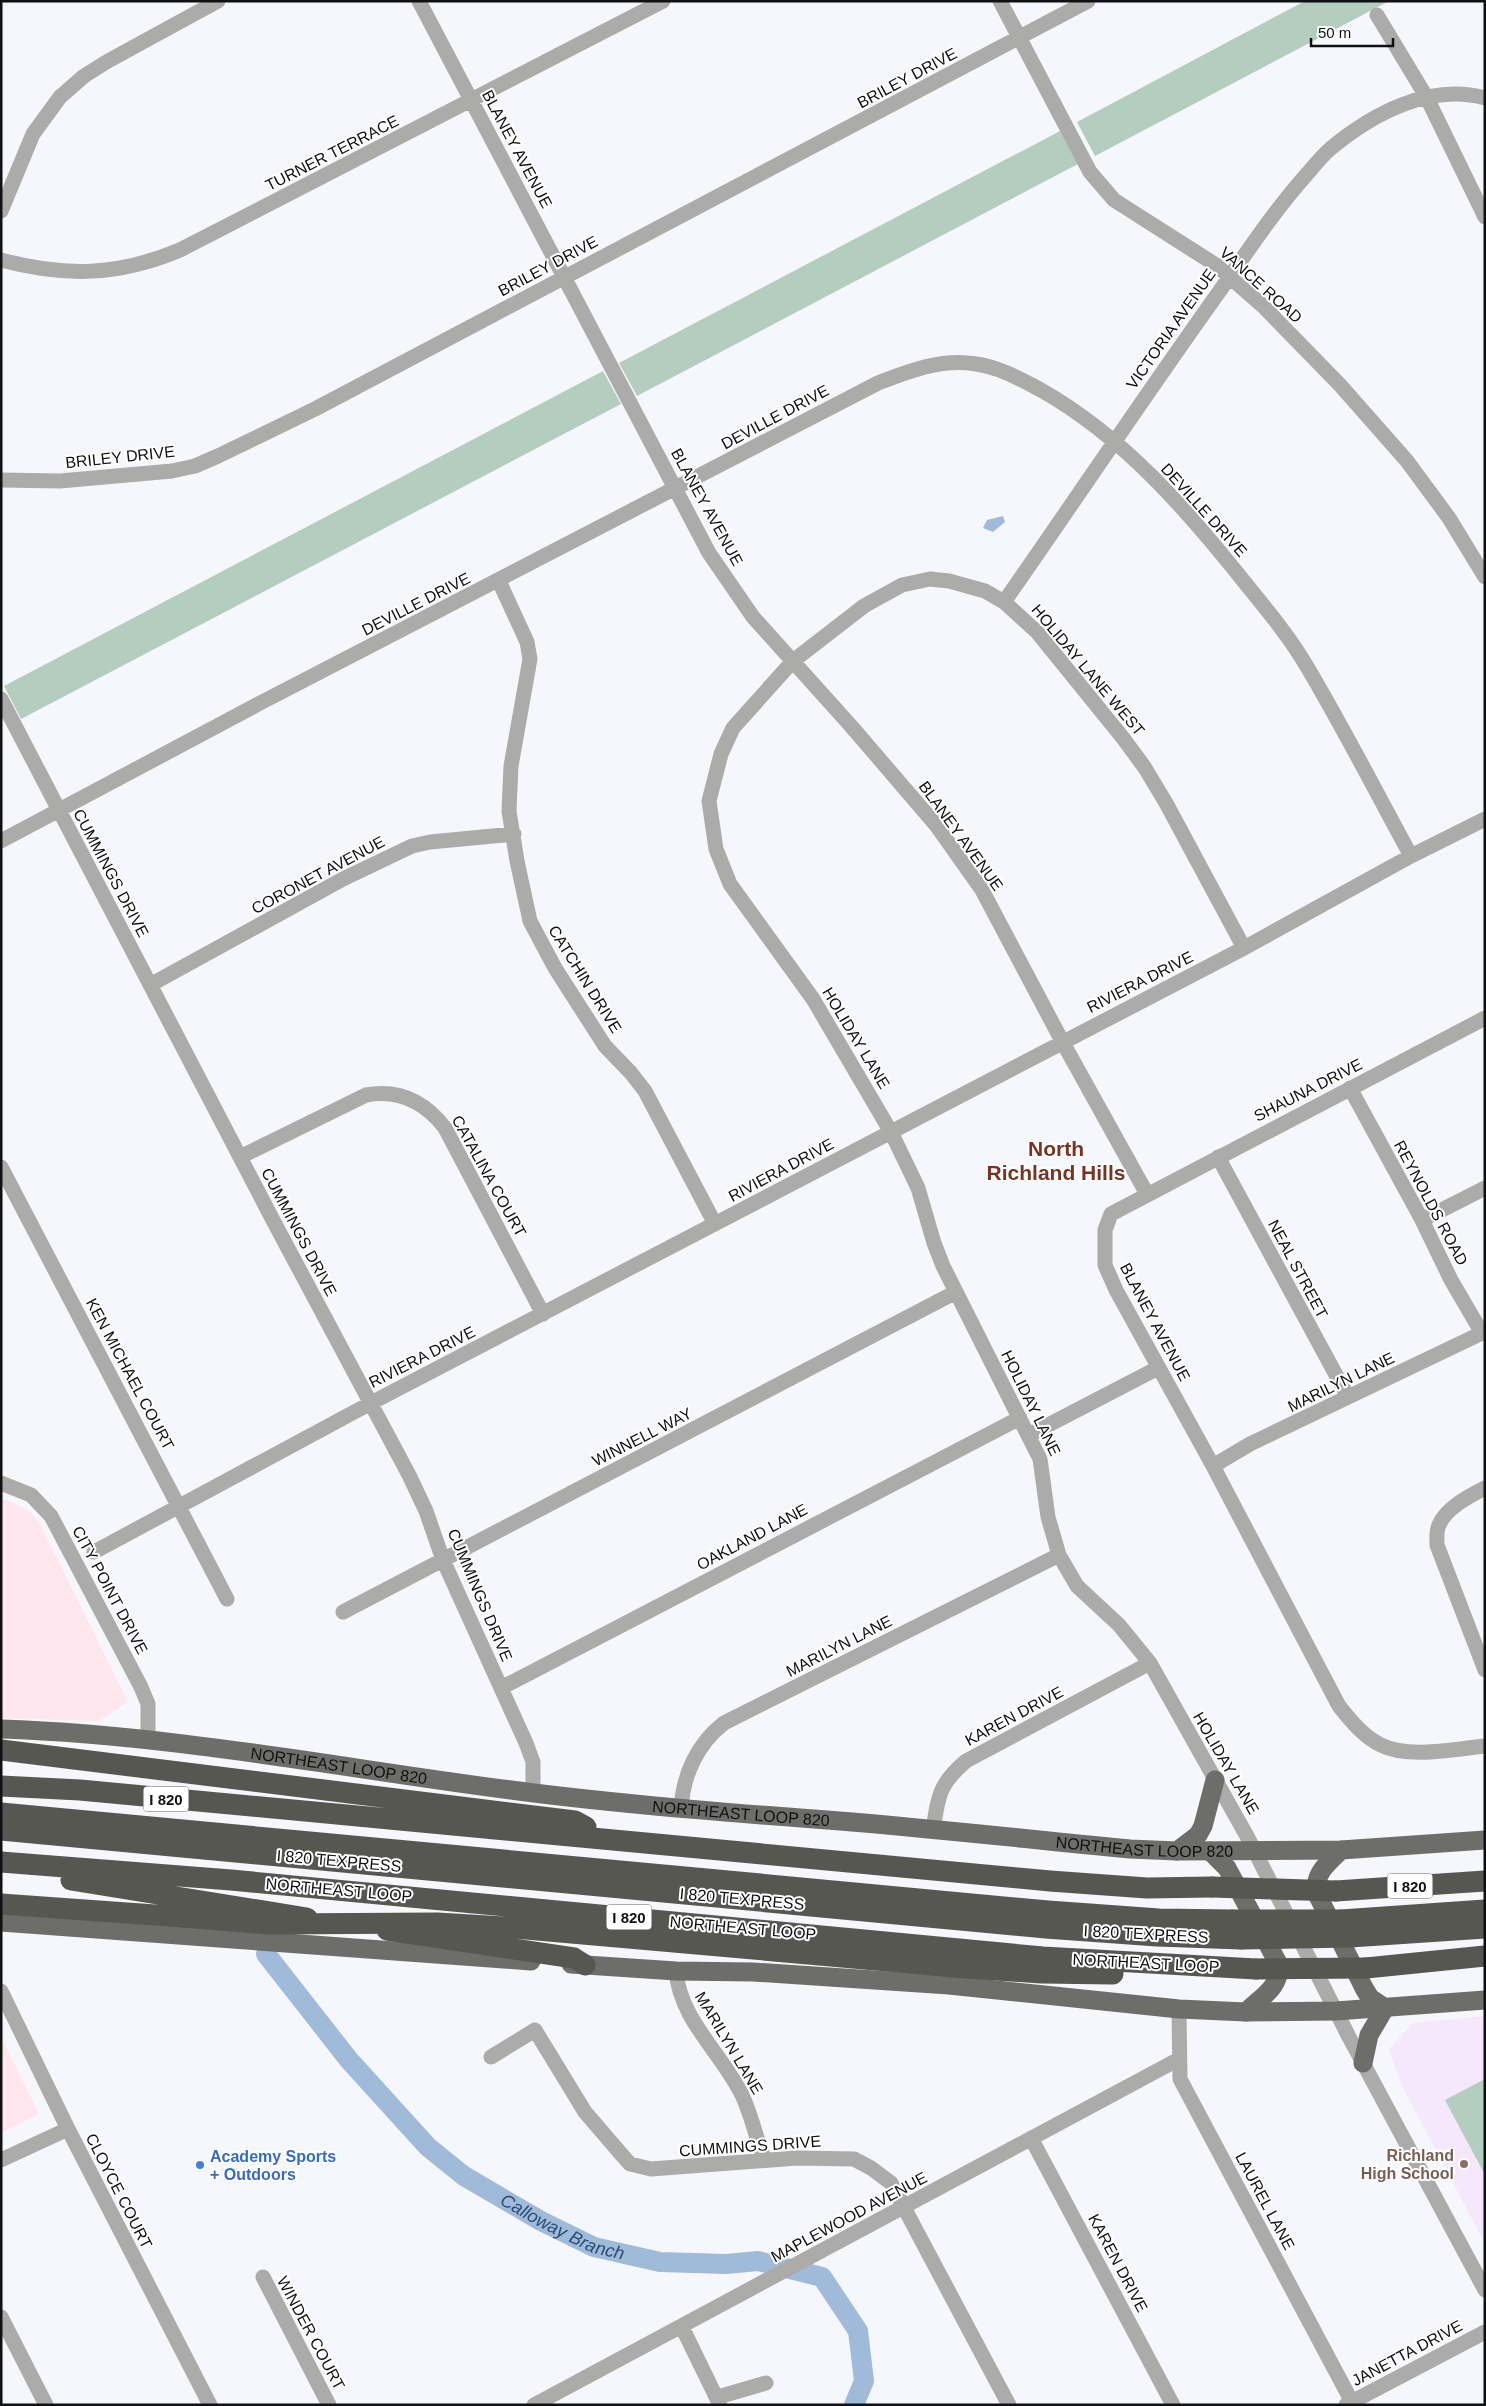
<svg xmlns="http://www.w3.org/2000/svg" width="1486" height="2406" font-family="Arial,sans-serif">
<style>
.commercial{fill:#ffe6ef}
.education{fill:#f5e8fc}
.green{fill:#b3cdbf}
.water{fill:#a0bbda}
.lines{fill:none;stroke-linecap:round;stroke-linejoin:round}
.river{stroke:#a0bbda;stroke-width:20}
.minor{stroke:#abaca9;stroke-width:15}
.major{stroke:#6d6d69;stroke-width:19}
.highway{stroke:#575752;stroke-width:21}
.highway-bridge{stroke:#575752;stroke-width:21}
.education-dot{fill:#8d6e63;stroke:#fff;stroke-width:2}
.shop-dot{fill:#3f7fe0;stroke:#fff;stroke-width:2}
.labels{text-anchor:middle;dominant-baseline:central;stroke-width:4;stroke-linejoin:round;paint-order:stroke}
.shield{fill:#fff;stroke:#58585a;stroke-width:1}
.shield-label{font-size:15px;font-weight:bold;fill:#101113}
.street-label{font-size:16px;fill:#101113;stroke:#fff}
.education-label{font-size:16px;font-weight:bold;fill:#785e54;stroke:#fff;text-anchor:end}
.shop-label{font-size:16px;font-weight:bold;fill:#366cbe;stroke:#fff;text-anchor:start}
.water-label{font-size:18px;font-style:italic;fill:#274d77;stroke:#fff}
.district-label{font-size:21px;font-weight:bold;fill:#783423;stroke:#fff}
</style>
<rect width="100%" height="100%" fill="#f6f7fd"/>
<path class="commercial" d="M 1,1499 L 10,1501 L 30,1512 L 39,1522 L 128,1702 L 99,1721 L 1,1718 Z
M 1,2037 L 39,2114 L 1,2133 Z"/>
<path class="education" d="M 1485,2016 L 1485,2244 L 1401,2084 L 1389,2049 L 1413,2023 Z"/>
<path class="green" d="M 1305,1 L 1389,1 L 1095,156 L 1077,122 Z
M 1060,131 L 1078,164 L 637,396 L 619,363 Z
M 603,371 L 621,404 L 21,719 L 4,686 Z
M 1485,2079 L 1485,2175 L 1445,2100 Z"/>
<path class="water" d="M 1003,516 L 1005,522 L 993,532 L 983,528 L 987,520 Z"/>
<g class="lines">
<path class="river" id="s1" d="M 266,1954 L 349,2060 L 428,2147 L 464,2176 L 541,2221 L 594,2247 L 660,2262 L 726,2264 L 758,2261 L 822,2277 L 858,2331 L 864,2381 L 854,2405"/>
<path class="minor" d="M 419,1 L 709,553 L 753,617 L 851,726 L 936,825 L 982,890 L 1062,1041 L 1147,1194
M 1000,1 L 1090,172 L 1114,200 L 1216,265 L 1263,306 L 1340,385 L 1407,461 L 1449,518 L 1485,577
M 1377,15 L 1427,98 L 1485,217
M 1,211 L 33,134 L 60,97 L 84,76 L 108,61 L 218,1
M 1,260 C 65,277 118,276 180,250 L 663,1
M 1,480 L 60,481 L 172,471 L 195,466 L 218,456 L 315,409 L 1088,1
M 499,581 L 527,642 L 530,659 L 511,766 L 509,811 L 517,861 L 530,921 L 555,968 L 605,1046 L 631,1073 L 645,1091 L 715,1224
M 1004,602 C 1076,499 1146,394 1219,292 C 1247,252 1274,211 1307,174 C 1314,166 1321,157 1330,149 C 1372,114 1429,83 1485,98
M 1,699 L 275,1224 L 409,1475 L 426,1511 L 443,1560 L 526,1743 L 533,1762 L 533,1793
M 1,841 L 264,701 L 878,383 C 909,371 942,358 976,364 C 999,367 1020,379 1041,390 C 1124,437 1187,510 1246,584 C 1267,610 1289,636 1306,665 C 1343,727 1376,792 1411,856
M 1244,948 L 1166,803 L 1145,768 L 1123,738 L 1037,632 L 1004,602 L 985,591 L 949,581 L 930,579 L 902,585 L 864,606 L 793,661 L 733,728 L 721,754 L 709,801 L 716,849 L 730,884 L 813,999 L 891,1132 L 918,1188 L 934,1243 L 943,1266 L 1040,1459 L 1048,1517 L 1059,1555 L 1077,1586 L 1119,1625 L 1150,1663 L 1248,1838 L 1349,2037 L 1485,2290
M 150,985 L 343,879 L 412,846 L 430,842 L 514,834
M 1485,1018 L 1111,1214 L 1105,1230 L 1105,1265 L 1116,1290 L 1213,1466 L 1339,1706 C 1351,1721 1364,1737 1381,1745 C 1408,1759 1456,1749 1485,1746
M 1350,1088 L 1422,1220 L 1451,1280 L 1482,1333
M 240,1157 L 366,1095 C 399,1089 425,1102 445,1128 L 543,1314
M 1218,1157 L 1348,1397
M 1,1167 L 227,1599
M 1422,1220 L 1485,1188
M 1029,1435 L 1158,1368
M 1213,1466 L 1250,1444 L 1482,1333 L 1485,1334
M 1,1483 L 31,1495 L 51,1516 L 141,1687 L 148,1704 L 148,1739
M 1485,1488 C 1469,1496 1446,1508 1439,1525 C 1436,1531 1437,1539 1437,1545 L 1485,1670
M 94,1552 L 371,1403 L 1244,948 L 1411,856 L 1485,819
M 343,1612 L 956,1292
M 501,1688 L 1020,1418
M 681,1809 C 683,1775 697,1744 724,1723 L 1059,1555
M 933,1831 C 938,1796 939,1784 966,1761 L 1150,1663
M 676,1971 C 680,2020 721,2052 742,2095 C 752,2116 756,2139 765,2160
M 1,1991 L 68,2129 L 210,2405
M 1179,2009 L 1180,2079 L 1352,2402
M 491,2057 L 535,2030 L 585,2112 L 622,2155 L 630,2164 L 651,2169 L 797,2158 L 854,2159 L 871,2168 L 891,2183 L 1009,2405
M 1031,2138 L 1173,2405
M 1,2160 L 68,2129
M 263,2277 L 329,2405
M 1,2317 L 46,2405
M 682,2327 L 720,2405
M 718,2397 L 766,2383
M 534,2405 L 1179,2059
M 1346,2405 L 1485,2332"/>
<g class="major">
<path id="s2" d="M 1,1729 C 180,1735 356,1771 534,1793 C 640,1806 746,1814 852,1822 C 945,1830 1038,1840 1130,1849 L 1177,1851 L 1341,1850 L 1485,1840"/>
<path d="M 1341,1850 C 1328,1863 1315,1872 1316,1892 L 1364,1988 L 1370,1998 L 1385,2008 L 1369,2035 L 1363,2063"/>
<path d="M 1177,1851 L 1198,1835 L 1203,1826 L 1215,1780"/>
<path d="M 1210,1851 L 1227,1868 L 1279,1965 C 1280,1988 1261,1997 1246,2012"/>
<path d="M 1,1922 L 531,1961"/>
<path d="M 571,1964 L 676,1971 L 753,1972 L 949,1985 L 1179,2009 L 1246,2012 L 1336,2011 L 1485,2000"/>
</g>
<path class="highway" d="M 1,1750 L 575,1821 L 586,1827
M 1,1786 L 80,1790 L 1050,1881 L 1147,1888 L 1212,1887
M 1,1813 L 1048,1911 L 1159,1919 L 1232,1920
M 1,1830 L 1046,1928 L 1157,1936 L 1241,1939
M 1,1862 L 231,1880 L 1043,1957 L 1256,1969
M 71,1880 L 307,1918
M 1336,1891 L 1485,1881
M 1,1904 L 183,1917
M 1341,1920 L 1485,1910
M 504,1927 L 966,1968 L 1041,1973 L 1113,1974
M 387,1930 L 574,1958 L 585,1965
M 1350,1937 L 1485,1928
M 1366,1968 L 1485,1956"/>
<path class="highway-bridge" d="M 1212,1887 L 1336,1891
M 183,1917 L 269,1924 L 437,1923 L 504,1927
M 1232,1920 L 1341,1920
M 1241,1939 L 1350,1937
M 1256,1969 L 1366,1968"/>
</g>
<circle class="education-dot" cx="1464" cy="2164" r="5"/>
<circle class="shop-dot" cx="200" cy="2165" r="5"/>
<g class="labels">
<g class="shield">
<rect x="143.5" y="1786.5" width="45" height="25" rx="4"/>
<rect x="1387.5" y="1873.5" width="45" height="25" rx="4"/>
<rect x="606.5" y="1904.5" width="45" height="25" rx="4"/>
</g>
<g class="shield-label">
<text x="166" y="1799">I 820</text>
<text x="1410" y="1886">I 820</text>
<text x="629" y="1917">I 820</text>
</g>
<g class="street-label">
<text transform="translate(907 78) rotate(-28)">BRILEY DRIVE</text>
<text transform="translate(517 149) rotate(62)">BLANEY AVENUE</text>
<text transform="translate(332 153) rotate(-27)">TURNER TERRACE</text>
<text transform="translate(548 266) rotate(-28)">BRILEY DRIVE</text>
<text transform="translate(1261 285) rotate(42)">VANCE ROAD</text>
<text transform="translate(1171 329) rotate(-55)">VICTORIA AVENUE</text>
<text transform="translate(775 417) rotate(-28)">DEVILLE DRIVE</text>
<text transform="translate(120 457) rotate(-6)">BRILEY DRIVE</text>
<text transform="translate(707 507) rotate(61)">BLANEY AVENUE</text>
<text transform="translate(1204 510) rotate(48)">DEVILLE DRIVE</text>
<text transform="translate(416 604) rotate(-27)">DEVILLE DRIVE</text>
<text transform="translate(1088 670) rotate(50)">HOLIDAY LANE WEST</text>
<text transform="translate(961 836) rotate(54)">BLANEY AVENUE</text>
<text transform="translate(111 873) rotate(62)">CUMMINGS DRIVE</text>
<text transform="translate(318 875) rotate(-28)">CORONET AVENUE</text>
<text transform="translate(585 979) rotate(58)">CATCHIN DRIVE</text>
<text transform="translate(1140 982) rotate(-27)">RIVIERA DRIVE</text>
<text transform="translate(856 1038) rotate(59)">HOLIDAY LANE</text>
<text transform="translate(1308 1090) rotate(-27)">SHAUNA DRIVE</text>
<text transform="translate(781 1170) rotate(-28)">RIVIERA DRIVE</text>
<text transform="translate(489 1176) rotate(61)">CATALINA COURT</text>
<text transform="translate(1431 1203) rotate(62)">REYNOLDS ROAD</text>
<text transform="translate(299 1232) rotate(62)">CUMMINGS DRIVE</text>
<text transform="translate(1298 1269) rotate(62)">NEAL STREET</text>
<text transform="translate(1155 1322) rotate(62)">BLANEY AVENUE</text>
<text transform="translate(422 1357) rotate(-27)">RIVIERA DRIVE</text>
<text transform="translate(130 1374) rotate(62)">KEN MICHAEL COURT</text>
<text transform="translate(1341 1382) rotate(-26)">MARILYN LANE</text>
<text transform="translate(1031 1403) rotate(64)">HOLIDAY LANE</text>
<text transform="translate(642 1437) rotate(-27)">WINNELL WAY</text>
<text transform="translate(752 1537) rotate(-28)">OAKLAND LANE</text>
<text transform="translate(110 1590) rotate(62)">CITY POINT DRIVE</text>
<text transform="translate(480 1595) rotate(67)">CUMMINGS DRIVE</text>
<text transform="translate(839 1646) rotate(-27)">MARILYN LANE</text>
<text transform="translate(1014 1716) rotate(-28)">KAREN DRIVE</text>
<text transform="translate(1226 1763) rotate(60)">HOLIDAY LANE</text>
<text stroke="none"><textPath href="#s2" startOffset="340">NORTHEAST LOOP 820</textPath></text>
<text stroke="none"><textPath href="#s2" startOffset="745">NORTHEAST LOOP 820</textPath></text>
<text stroke="none"><textPath href="#s2" startOffset="1150">NORTHEAST LOOP 820</textPath></text>
<text transform="translate(339 1861) rotate(5)">I 820 TEXPRESS</text>
<text transform="translate(339 1890) rotate(5)">NORTHEAST LOOP</text>
<text transform="translate(742 1899) rotate(5)">I 820 TEXPRESS</text>
<text transform="translate(743 1928) rotate(5)">NORTHEAST LOOP</text>
<text transform="translate(1146 1934) rotate(3)">I 820 TEXPRESS</text>
<text transform="translate(1146 1963) rotate(3)">NORTHEAST LOOP</text>
<text transform="translate(729 2043) rotate(59)">MARILYN LANE</text>
<text transform="translate(750 2146) rotate(-4)">CUMMINGS DRIVE</text>
<text transform="translate(119 2191) rotate(63)">CLOYCE COURT</text>
<text transform="translate(1265 2201) rotate(62)">LAUREL LANE</text>
<text transform="translate(849 2217) rotate(-28)">MAPLEWOOD AVENUE</text>
<text transform="translate(1118 2263) rotate(62)">KAREN DRIVE</text>
<text transform="translate(311 2333) rotate(62)">WINDER COURT</text>
<text transform="translate(1407 2353) rotate(-28)">JANETTA DRIVE</text>
</g>
<g class="education-label">
<text x="1454" y="2155">Richland<tspan x="1454" dy="18">High School</tspan></text>
</g>
<g class="shop-label">
<text x="210" y="2156">Academy Sports<tspan x="210" dy="18">+ Outdoors</tspan></text>
</g>
<g class="water-label">
<text stroke="none"><textPath href="#s1" startOffset="410">Calloway Branch</textPath></text>
</g>
<g class="district-label">
<text x="1056" y="1148">North<tspan x="1056" dy="24">Richland Hills</tspan></text>
</g>
</g>
<rect width="1486" height="2406" fill="none" stroke="#101113" stroke-width="5"/>
<path d="M1311 38v8h82v-8" fill="none" stroke="#101113" stroke-width="2.5"/>
<text x="1318" y="38" font-size="15" fill="#101113" stroke="#ffffff" stroke-width="4" paint-order="stroke">50 m</text>
</svg>
